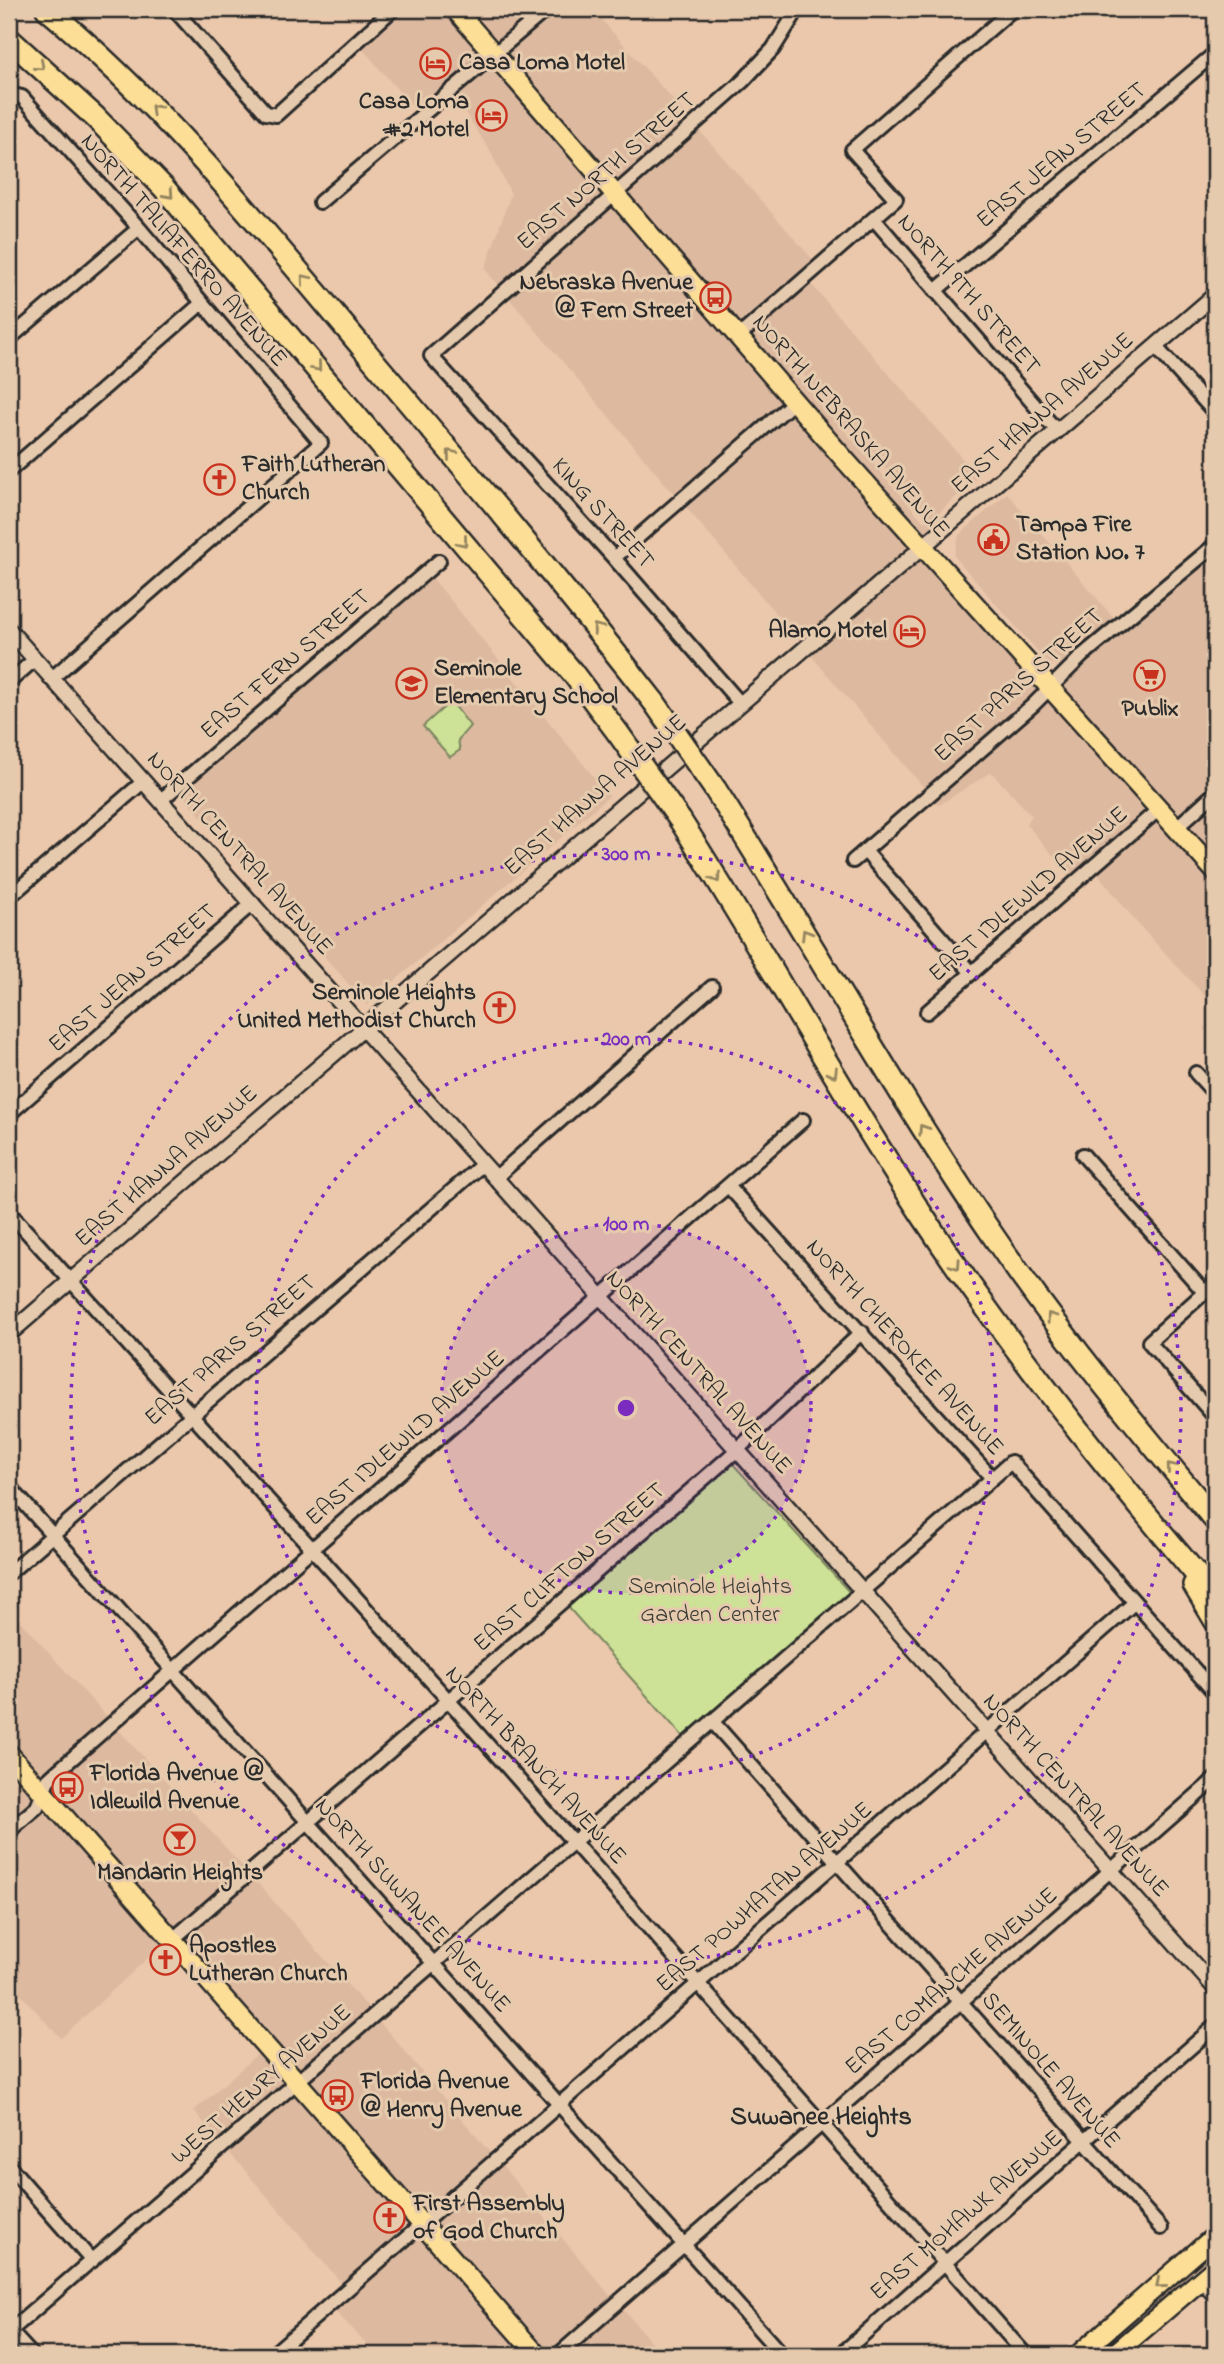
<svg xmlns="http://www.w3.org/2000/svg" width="1224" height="2364" font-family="'Indie Flower',sans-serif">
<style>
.built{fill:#dcb99f}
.green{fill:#cde296;stroke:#7c8660;stroke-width:2}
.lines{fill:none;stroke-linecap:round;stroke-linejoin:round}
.minor-casing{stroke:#2b2b2b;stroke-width:18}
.tertiary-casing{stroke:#2b2b2b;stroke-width:19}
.primary-casing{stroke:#2b2b2b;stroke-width:23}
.motorway-casing{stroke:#2b2b2b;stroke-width:26}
.minor{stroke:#e6caad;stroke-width:12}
.tertiary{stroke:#e6caad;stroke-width:14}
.primary{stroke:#fcde96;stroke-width:18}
.motorway{stroke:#fcde96;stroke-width:21}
.motorway-bridge-casing{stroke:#2b2b2b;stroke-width:26;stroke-linecap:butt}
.motorway-bridge{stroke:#fcde96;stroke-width:21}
.oneway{stroke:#948460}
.ring{fill:none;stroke:#7b2cbf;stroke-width:3.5;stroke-dasharray:3.5 7}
.labels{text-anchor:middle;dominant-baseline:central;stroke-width:6;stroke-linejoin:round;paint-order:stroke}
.poi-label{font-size:24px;font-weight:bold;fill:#2b2b2b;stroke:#e6caad;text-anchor:start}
.street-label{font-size:24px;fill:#2b2b2b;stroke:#e6caad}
.park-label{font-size:24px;fill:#3b3d36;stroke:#e6caad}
.neighbourhood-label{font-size:26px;font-weight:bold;fill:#2b2b2b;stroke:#e6caad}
.centre{fill:#7b2cbf;stroke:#e6caad;stroke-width:3.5}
.ring-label{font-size:21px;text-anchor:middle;font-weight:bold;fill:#7b2cbf;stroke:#e6caad;stroke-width:6;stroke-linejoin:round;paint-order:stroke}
</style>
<rect width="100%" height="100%" fill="#ebc8ab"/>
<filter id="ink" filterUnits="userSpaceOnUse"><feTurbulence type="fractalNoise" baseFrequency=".0143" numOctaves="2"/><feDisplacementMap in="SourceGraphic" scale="14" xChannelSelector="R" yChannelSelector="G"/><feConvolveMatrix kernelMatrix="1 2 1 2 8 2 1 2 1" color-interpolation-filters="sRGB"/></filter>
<g filter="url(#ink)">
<path class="built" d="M 404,9 L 447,9 L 485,53 L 416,111 L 361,47 Z
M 463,9 L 536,9 L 495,45 Z
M 558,9 L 592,9 L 689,118 L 615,183 L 504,56 Z
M 494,64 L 605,192 L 499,286 L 485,269 L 511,194 L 489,149 L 462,108 L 452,100 Z
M 698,129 L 814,261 L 739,327 L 624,194 Z
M 615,202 L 785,400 L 675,495 L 508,297 Z
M 810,283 L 978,477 L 934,517 L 926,516 L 761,326 Z
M 757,330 L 923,521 L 939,522 L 993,472 L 996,475 L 922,539 L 748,337 Z
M 795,411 L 913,547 L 800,642 L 685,506 Z
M 1007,493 L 1116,621 L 1060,666 L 1048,663 L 954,556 L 959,535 Z
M 1215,554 L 1215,783 L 1176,819 L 1058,688 Z
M 922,558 L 1039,687 L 925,789 L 809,653 Z
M 430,575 L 609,796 L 367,1005 L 179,791 Z
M 1049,697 L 1149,808 L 1071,876 L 1026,824 L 1032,816 L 991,772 L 939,805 L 934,800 Z
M 1215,802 L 1215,862 L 1186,829 Z
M 1159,819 L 1215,881 L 1215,1007 L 1138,924 L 1097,873 Z
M 9,1609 L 107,1717 L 38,1778 L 9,1745 Z
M 117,1728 L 244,1868 L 172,1930 L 48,1789 Z
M 9,1764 L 38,1797 L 9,1822 Z
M 47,1807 L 165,1942 L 61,2038 L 9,1982 L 9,1841 Z
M 253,1878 L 370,2010 L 298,2073 L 181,1941 Z
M 379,2021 L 492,2155 L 423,2216 L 307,2084 Z
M 261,2051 L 288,2082 L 220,2141 L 194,2111 Z
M 297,2092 L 413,2224 L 343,2285 L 229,2152 Z
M 502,2166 L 612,2298 L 547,2355 L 433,2226 Z
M 423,2235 L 529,2355 L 377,2355 L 335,2311 Z
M 622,2308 L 662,2355 L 569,2355 L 622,2309 Z"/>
<path class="green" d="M 451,701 L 470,726 L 458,740 L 460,750 L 450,757 L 423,726 Z
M 733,1464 L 851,1594 L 685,1739 L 568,1607 Z"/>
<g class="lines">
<defs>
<path id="minor" d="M 174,9 L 266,113 L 276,115 L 393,9
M 9,94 L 22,97 L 139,228 L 321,443 L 51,679
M 320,202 L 547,9
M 874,219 L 1057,431
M 935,291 L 1215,53
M 739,336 L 896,199 L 852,150 L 1013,9
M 9,339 L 139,228
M 1156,347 L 1215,413
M 9,471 L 202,303
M 614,558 L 795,401
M 9,682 L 34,660
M 739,702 L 614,558 L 431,356 L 743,81 L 773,49 L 798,9
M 161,800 L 439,561
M 1176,828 L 1215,793
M 865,851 L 972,973
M 853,861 L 1033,705 L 1083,655 L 1215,545
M 9,897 L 143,782
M 927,1012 L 1159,809
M 1196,1073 L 1215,1094
M 9,1114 L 253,903
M 1083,1155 L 1205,1293
M 495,1178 L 712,987
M 729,1187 L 992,1478
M 9,1212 L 449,1701 L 1024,2353
M 1215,1283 L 1149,1342 L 1215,1417
M 9,1486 L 782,2355
M 9,1573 L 483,1164
M 712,1721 L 1161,2228
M 9,1831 L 37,1807 L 48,1780 L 60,1769 L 803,1120
M 172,1940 L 736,1451 L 862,1332
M 9,2166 L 92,2261
M 1201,2280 L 1215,2296
M 10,2331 L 32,2355
M 9,2332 L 1011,1462 L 1215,1693
M 272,2355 L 1134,1603
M 558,2355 L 1215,1779
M 840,2355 L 1215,2026"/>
<path id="tertiary" d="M 9,630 L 1215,1988
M 9,1334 L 1215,295"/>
<path id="primary" d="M 455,9 L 844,459 L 1215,871
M 9,1754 L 537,2355
M 1078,2355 L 1215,2236
M 1113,2355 L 1215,2268"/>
<path id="motorway" d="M 47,9 C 166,108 262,228 361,346 C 460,463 559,580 654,702
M 9,39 L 95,117 L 164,188 L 572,672 L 618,733
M 715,789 C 810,938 896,1094 996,1240 C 1063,1338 1139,1429 1215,1520
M 680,820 C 764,951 838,1088 924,1218 C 1012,1351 1111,1475 1215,1596
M 1194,1585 L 1215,1620"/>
</defs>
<use href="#minor" class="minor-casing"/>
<use href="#tertiary" class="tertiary-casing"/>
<use href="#primary" class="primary-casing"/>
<use href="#motorway" class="motorway-casing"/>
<use href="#minor" class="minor"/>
<use href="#tertiary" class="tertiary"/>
<use href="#primary" class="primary"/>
<use href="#motorway" class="motorway"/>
<defs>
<path id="motorway-bridge" d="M 654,702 L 715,789
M 618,733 L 680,820"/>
</defs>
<use href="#motorway-bridge" class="motorway-bridge-casing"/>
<use href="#motorway-bridge" class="motorway-bridge"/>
</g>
<defs><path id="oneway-chevron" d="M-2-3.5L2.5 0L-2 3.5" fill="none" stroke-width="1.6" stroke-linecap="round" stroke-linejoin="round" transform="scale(1.75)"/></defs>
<g class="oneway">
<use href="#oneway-chevron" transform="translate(40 66) rotate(41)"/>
<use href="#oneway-chevron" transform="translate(155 109) rotate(-135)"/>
<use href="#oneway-chevron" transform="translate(169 194) rotate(48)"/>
<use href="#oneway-chevron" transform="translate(305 279) rotate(-130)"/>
<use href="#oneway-chevron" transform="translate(317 367) rotate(50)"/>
<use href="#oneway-chevron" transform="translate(451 454) rotate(-130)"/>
<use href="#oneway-chevron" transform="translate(463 542) rotate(50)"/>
<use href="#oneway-chevron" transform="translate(597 628) rotate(-128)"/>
<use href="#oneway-chevron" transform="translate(716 878) rotate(59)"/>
<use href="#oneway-chevron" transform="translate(806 934) rotate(-121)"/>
<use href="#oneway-chevron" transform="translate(833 1073) rotate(59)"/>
<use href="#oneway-chevron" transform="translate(923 1129) rotate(-123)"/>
<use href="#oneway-chevron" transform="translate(956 1265) rotate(56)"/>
<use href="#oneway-chevron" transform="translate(1051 1317) rotate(-126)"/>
<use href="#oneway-chevron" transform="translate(1171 1467) rotate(-130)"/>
<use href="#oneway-chevron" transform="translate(1160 2284) rotate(139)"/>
</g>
</g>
<circle cx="626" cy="1408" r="185" fill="#7b2cbf" fill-opacity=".12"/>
<g class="ring">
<circle cx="626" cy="1408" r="185"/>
<circle cx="626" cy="1408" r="370"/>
<circle cx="626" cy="1408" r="555"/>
</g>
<defs>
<symbol id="hotel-ring" viewBox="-11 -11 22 22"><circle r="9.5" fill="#e6caad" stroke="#c8321e" stroke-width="1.5"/><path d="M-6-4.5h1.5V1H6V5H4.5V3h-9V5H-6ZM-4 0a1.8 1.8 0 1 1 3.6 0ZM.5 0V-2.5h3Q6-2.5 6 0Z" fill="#c8321e"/></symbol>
<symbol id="bus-ring" viewBox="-11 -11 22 22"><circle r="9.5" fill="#e6caad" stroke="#c8321e" stroke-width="1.5"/><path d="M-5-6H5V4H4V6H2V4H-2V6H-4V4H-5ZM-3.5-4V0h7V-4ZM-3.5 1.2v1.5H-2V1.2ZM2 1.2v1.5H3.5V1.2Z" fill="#c8321e"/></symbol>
<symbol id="church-ring" viewBox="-11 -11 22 22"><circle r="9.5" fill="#e6caad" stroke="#c8321e" stroke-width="1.5"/><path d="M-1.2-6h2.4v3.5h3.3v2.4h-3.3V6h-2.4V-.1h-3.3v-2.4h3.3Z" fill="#c8321e"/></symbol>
<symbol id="civic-ring" viewBox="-11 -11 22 22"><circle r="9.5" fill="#e6caad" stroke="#c8321e" stroke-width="1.5"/><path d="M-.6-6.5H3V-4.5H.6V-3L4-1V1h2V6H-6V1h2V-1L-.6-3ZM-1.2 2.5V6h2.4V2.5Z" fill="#c8321e"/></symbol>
<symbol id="supermarket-ring" viewBox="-11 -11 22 22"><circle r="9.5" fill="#e6caad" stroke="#c8321e" stroke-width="1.5"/><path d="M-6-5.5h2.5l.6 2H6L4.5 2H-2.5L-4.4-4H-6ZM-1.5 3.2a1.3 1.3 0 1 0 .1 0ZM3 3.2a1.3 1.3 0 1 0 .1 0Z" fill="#c8321e"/></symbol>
<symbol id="school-ring" viewBox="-11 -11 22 22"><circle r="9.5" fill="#e6caad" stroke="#c8321e" stroke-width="1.5"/><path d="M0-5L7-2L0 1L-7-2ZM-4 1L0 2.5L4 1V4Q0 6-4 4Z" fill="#c8321e"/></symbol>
<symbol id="bar-ring" viewBox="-11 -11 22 22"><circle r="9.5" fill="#e6caad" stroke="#c8321e" stroke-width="1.5"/><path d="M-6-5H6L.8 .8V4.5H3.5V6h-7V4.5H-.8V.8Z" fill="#c8321e"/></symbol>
</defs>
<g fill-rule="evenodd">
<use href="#hotel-ring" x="418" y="46" width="35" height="35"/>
<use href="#hotel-ring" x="474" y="98" width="35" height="35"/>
<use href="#bus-ring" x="698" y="280" width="35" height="35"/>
<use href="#church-ring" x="202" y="462" width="35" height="35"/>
<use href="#civic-ring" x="976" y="522" width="35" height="35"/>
<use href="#hotel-ring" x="892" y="614" width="35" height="35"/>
<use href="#supermarket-ring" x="1132" y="658" width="35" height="35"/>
<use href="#school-ring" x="394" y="666" width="35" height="35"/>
<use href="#church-ring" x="482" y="990" width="35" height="35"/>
<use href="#bus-ring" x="50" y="1770" width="35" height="35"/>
<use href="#bar-ring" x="162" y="1822" width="35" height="35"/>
<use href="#church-ring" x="148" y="1942" width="35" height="35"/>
<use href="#bus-ring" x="320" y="2078" width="35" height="35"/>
<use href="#church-ring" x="372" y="2200" width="35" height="35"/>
</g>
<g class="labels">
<g class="poi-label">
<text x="459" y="63">Casa Loma Motel</text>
<text x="469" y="102" text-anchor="end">Casa Loma<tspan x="469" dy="28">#2 Motel</tspan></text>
<text x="693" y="283" text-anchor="end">Nebraska Avenue<tspan x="693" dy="28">@ Fern Street</tspan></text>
<text x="242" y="465">Faith Lutheran<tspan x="242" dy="28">Church</tspan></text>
<text x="1016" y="525">Tampa Fire<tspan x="1016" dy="28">Station No. 7</tspan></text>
<text x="887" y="631" text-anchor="end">Alamo Motel</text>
<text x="434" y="669">Seminole<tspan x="434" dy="28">Elementary School</tspan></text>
<text x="1150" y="709" text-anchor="middle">Publix</text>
<text x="476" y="993" text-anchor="end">Seminole Heights<tspan x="476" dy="28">United Methodist Church</tspan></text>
<text x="90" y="1774">Florida Avenue @<tspan x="90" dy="28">Idlewild Avenue</tspan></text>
<text x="180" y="1873" text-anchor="middle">Mandarin Heights</text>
<text x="189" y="1946">Apostles<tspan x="189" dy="28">Lutheran Church</tspan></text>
<text x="361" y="2082">Florida Avenue<tspan x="361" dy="28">@ Henry Avenue</tspan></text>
<text x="413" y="2204">First Assembly<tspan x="413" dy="28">of God Church</tspan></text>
</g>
<g class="street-label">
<text transform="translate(1062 156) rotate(-40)">EAST JEAN STREET</text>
<text transform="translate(607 172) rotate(-41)">EAST NORTH STREET</text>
<text transform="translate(183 251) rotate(49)">NORTH TALIAFERRO AVENUE</text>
<text transform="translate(968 295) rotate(49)">NORTH 9TH STREET</text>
<text transform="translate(1043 414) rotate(-41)">EAST HANNA AVENUE</text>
<text transform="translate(850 427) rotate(49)">NORTH NEBRASKA AVENUE</text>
<text transform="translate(602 514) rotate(48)">KING STREET</text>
<text transform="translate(286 665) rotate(-41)">EAST FERN STREET</text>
<text transform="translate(1019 686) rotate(-42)">EAST PARIS STREET</text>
<text transform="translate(596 796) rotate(-41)">EAST HANNA AVENUE</text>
<text transform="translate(239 854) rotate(48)">NORTH CENTRAL AVENUE</text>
<text transform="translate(1029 895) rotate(-41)">EAST IDLEWILD AVENUE</text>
<text transform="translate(133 979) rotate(-41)">EAST JEAN STREET</text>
<text transform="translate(167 1167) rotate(-41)">EAST HANNA AVENUE</text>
<text transform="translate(904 1348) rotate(48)">NORTH CHEROKEE AVENUE</text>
<text transform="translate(231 1351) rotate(-41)">EAST PARIS STREET</text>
<text transform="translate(698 1373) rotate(48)">NORTH CENTRAL AVENUE</text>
<text transform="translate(406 1439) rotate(-41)">EAST IDLEWILD AVENUE</text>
<text transform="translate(570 1568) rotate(-41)">EAST CLIFTON STREET</text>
<text transform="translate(535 1766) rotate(48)">NORTH BRANCH AVENUE</text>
<text transform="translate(1075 1796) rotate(48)">NORTH CENTRAL AVENUE</text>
<text transform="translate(765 1898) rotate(-41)">EAST POWHATAN AVENUE</text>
<text transform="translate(412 1906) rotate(48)">NORTH SUWANEE AVENUE</text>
<text transform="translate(952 1982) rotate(-41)">EAST COMANCHE AVENUE</text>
<text transform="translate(1050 2071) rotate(49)">SEMINOLE AVENUE</text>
<text transform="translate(262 2085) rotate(-41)">WEST HENRY AVENUE</text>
<text transform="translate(967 2216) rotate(-41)">EAST MOHAWK AVENUE</text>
</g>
<g class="park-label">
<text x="710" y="1587">Seminole Heights<tspan x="710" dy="28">Garden Center</tspan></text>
</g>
<g class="neighbourhood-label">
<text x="821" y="2118">Suwanee Heights</text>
</g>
</g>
<circle cx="626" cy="1408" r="10" class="centre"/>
<g class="ring-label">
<text x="626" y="860">300 m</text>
<text x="626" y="1045">200 m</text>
<text x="626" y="1230">100 m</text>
</g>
<rect width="1224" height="2364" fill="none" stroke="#e6caad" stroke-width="35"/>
<rect x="18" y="18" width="1189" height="2329" fill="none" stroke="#2b2b2b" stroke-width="2.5" filter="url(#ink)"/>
</svg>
